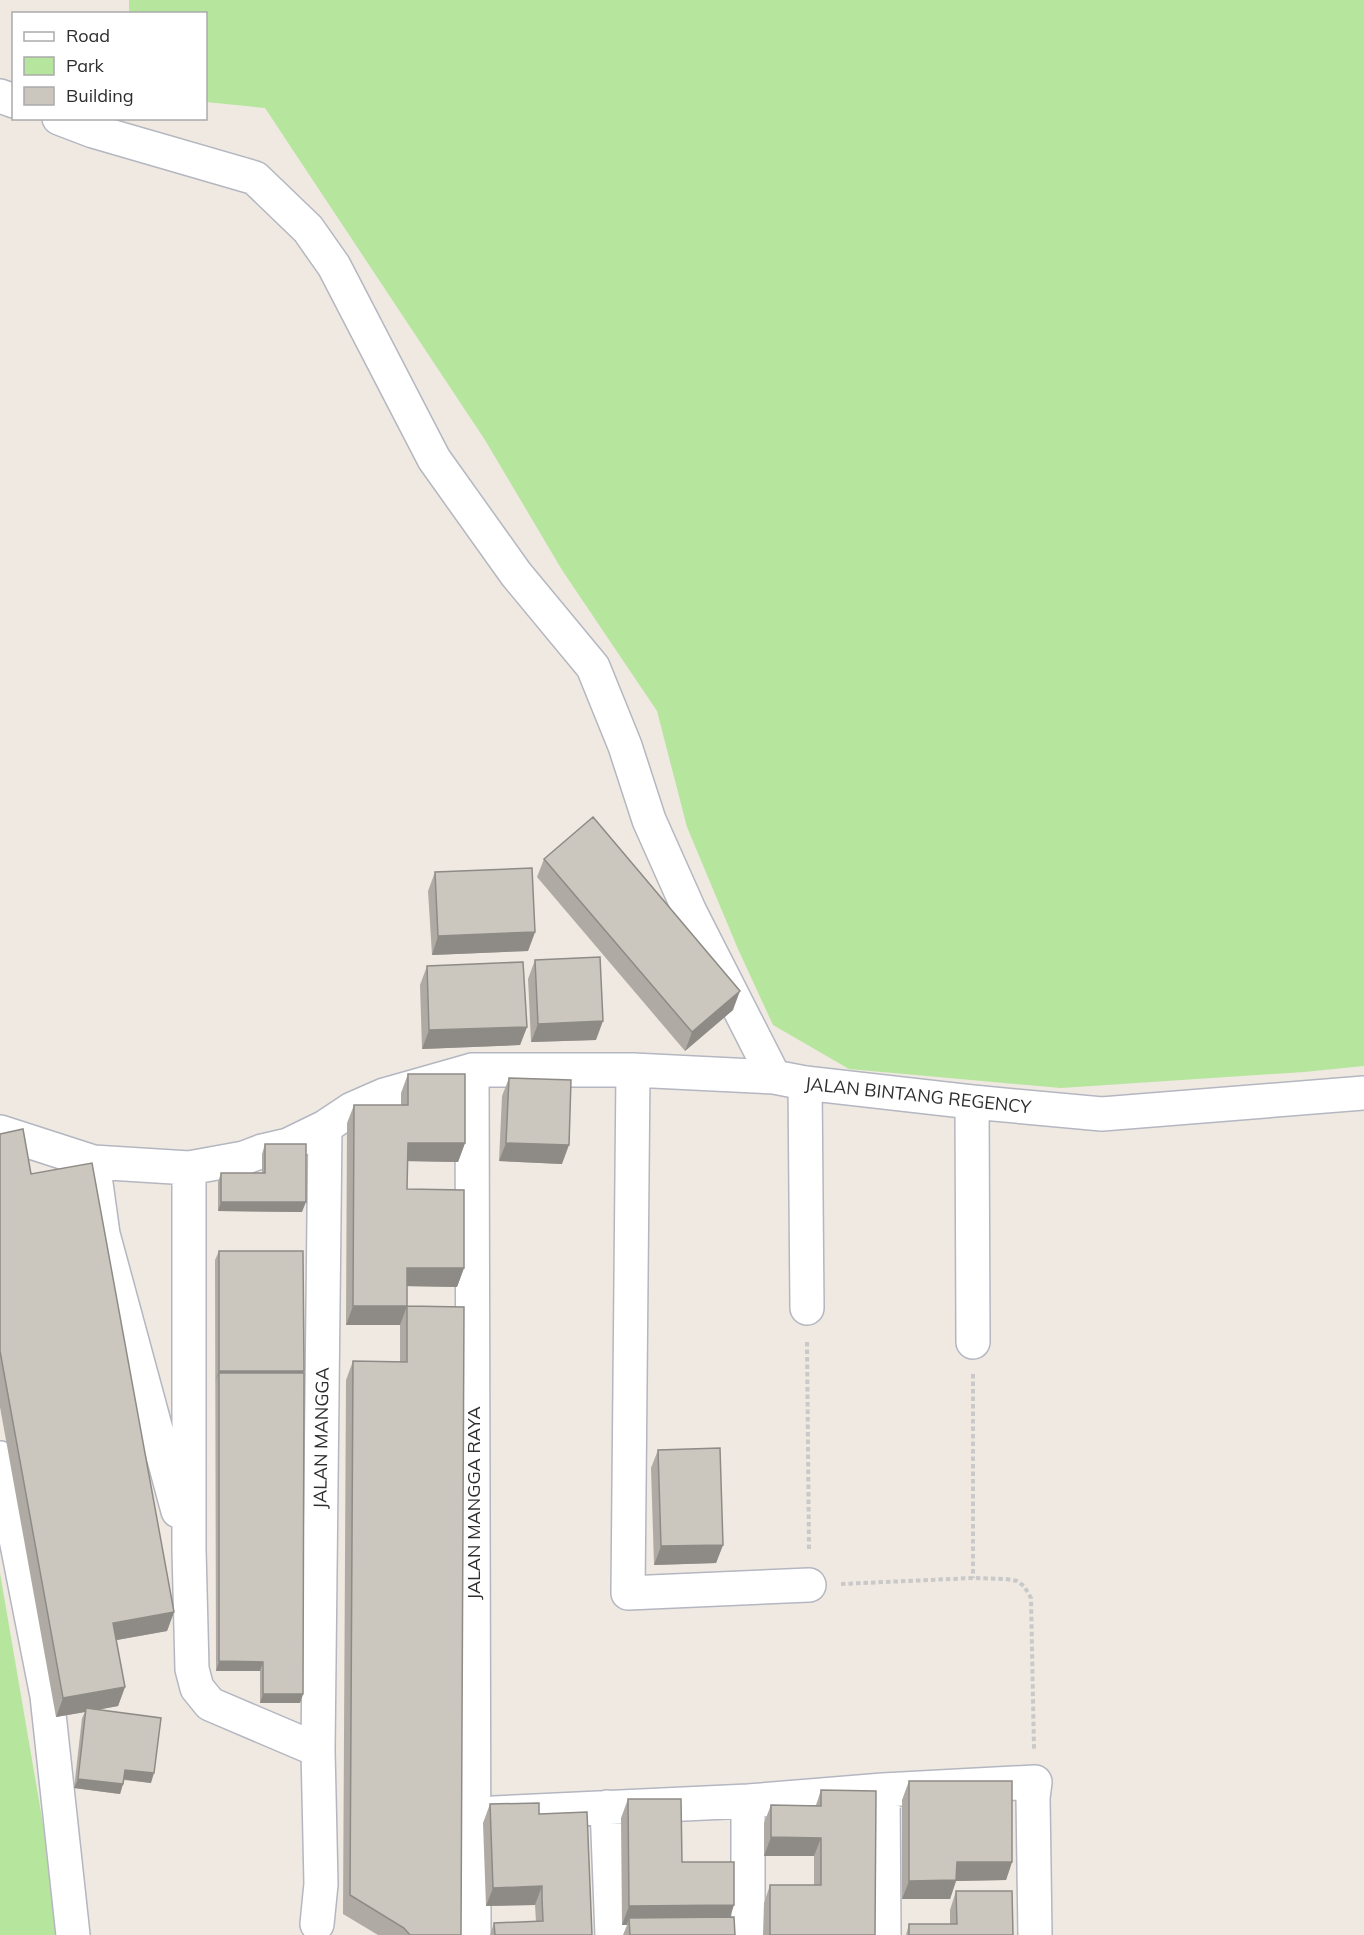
<svg xmlns="http://www.w3.org/2000/svg" width="1364" height="1935" font-family="Mulish,sans-serif">
<style>
.green{fill:#b6e59e}
.lines{fill:none;stroke-linecap:round;stroke-linejoin:round}
.minor-casing{stroke:#b4b7c1;stroke-width:36}
.path{stroke:#c9c9c9;stroke-width:4;stroke-dasharray:4.5 3;stroke-linecap:butt}
.minor{stroke:#fff;stroke-width:33}
.wall{fill:#afaba4}
.shaded-wall{fill:#8e8b86}
.building{fill:#cbc7bf;stroke:#8e8b86;stroke-width:1.5}
.labels{text-anchor:middle;dominant-baseline:central;stroke-width:5;stroke-linejoin:round;paint-order:stroke}
.street-label{font-size:18px;fill:#2e2e2e;stroke:#fff}
</style>
<rect width="100%" height="100%" fill="#efe9e1"/>
<path class="green" d="M 129,0 L 1364,0 L 1364,1066 L 1304,1072 L 1061,1088 L 849,1069 L 773,1025 L 738,949 L 687,827 L 657,711 L 562,570 L 485,440 L 265,108 L 206,102 L 206,14 L 129,13 Z
M 0,1573 L 43,1824 L 56,1935 L 0,1935 Z"/>
<g class="lines">
<defs>
<path id="minor" d="M 0,96 L 14,101
M 59,118 L 93,131 L 255,178 L 308,229 L 334,266 L 434,459 L 516,574 L 593,667 L 625,746 L 649,820 L 690,912 L 774,1077
M 472,1070 L 474,1935
M 633,1070 L 628,1593 L 809,1585
M 805,1083 L 807,1308
M 972,1102 L 973,1342
M 0,1132 L 93,1162
M 189,1168 L 189,1550 L 192,1669 L 197,1688 L 210,1704 L 318,1750
M 0,1458 L 47,1696 L 73,1935
M 178,1511 L 103,1234 L 93,1162 L 189,1168 L 244,1158 L 262,1151 L 288,1145 L 325,1127
M 883,1790 L 884,1935
M 748,1801 L 748,1935
M 607,1807 L 612,1935
M 494,1813 L 748,1801 L 883,1790 L 1035,1782 L 1033,1798 L 1035,1935
M 317,1924 L 321,1884 L 318,1750 L 325,1127 L 352,1109 L 384,1095 L 472,1070 L 633,1070 L 774,1077 L 805,1083 L 972,1102 L 1102,1114 L 1364,1093"/>
</defs>
<use href="#minor" class="minor-casing"/>
<path class="path" d="M 807,1342 L 809,1550
M 973,1374 L 973,1578
M 841,1584 L 973,1578 L 1006,1579 L 1017,1581 L 1024,1586 L 1031,1598 L 1034,1749"/>
<use href="#minor" class="minor"/>
</g>
<path class="wall" d="M 544,859 L 733,1010 L 685,1051 L 537,877 Z
M 435,872 L 535,932 L 528,951 L 432,955 L 428,891 Z
M 535,960 L 596,1040 L 531,1042 L 528,979 Z
M 427,966 L 527,1027 L 520,1045 L 422,1049 L 420,985 Z
M 408,1074 L 465,1143 L 458,1162 L 408,1161 L 407,1189 L 464,1268 L 457,1287 L 407,1286 L 407,1306 L 400,1325 L 346,1325 L 347,1123 L 354,1105 L 401,1105 L 401,1093 Z
M 509,1078 L 562,1164 L 499,1161 L 502,1096 Z
M 0,1134 L 31,1174 L 174,1612 L 167,1631 L 116,1640 L 125,1687 L 118,1706 L 96,1710 L 151,1783 L 124,1780 L 123,1784 L 120,1794 L 74,1788 L 82,1718 L 85,1712 L 56,1717 L 0,1407 Z
M 265,1144 L 302,1212 L 218,1211 L 218,1182 L 221,1173 L 262,1173 L 262,1154 Z
M 219,1251 L 304,1371 L 303,1373 L 303,1694 L 300,1703 L 260,1703 L 260,1671 L 216,1671 L 215,1260 Z
M 407,1306 L 461,1935 L 378,1935 L 343,1914 L 346,1380 L 353,1361 L 400,1362 L 400,1325 Z
M 658,1450 L 723,1545 L 716,1563 L 654,1565 L 651,1468 Z
M 909,1781 L 1012,1862 L 1006,1880 L 956,1881 L 950,1899 L 902,1899 L 902,1800 Z
M 821,1790 L 875,1935 L 763,1935 L 764,1903 L 770,1885 L 814,1885 L 814,1856 L 764,1856 L 764,1823 L 771,1805 L 816,1805 Z
M 628,1799 L 730,1917 L 735,1935 L 623,1935 L 627,1925 L 622,1925 L 621,1818 Z
M 490,1804 L 539,1814 L 592,1935 L 490,1935 L 494,1923 L 536,1922 L 535,1905 L 486,1906 L 483,1823 Z
M 956,1891 L 1013,1935 L 906,1935 L 909,1924 L 950,1924 L 950,1910 Z"/>
<path class="shaded-wall" d="M 535,932 L 528,951 L 432,955 L 438,936 Z
M 740,991 L 733,1010 L 685,1051 L 692,1032 Z
M 603,1021 L 596,1040 L 531,1042 L 538,1024 Z
M 527,1027 L 520,1045 L 422,1049 L 429,1030 Z
M 408,1143 L 465,1143 L 458,1162 L 401,1161 Z
M 506,1143 L 569,1145 L 562,1164 L 499,1161 Z
M 221,1202 L 306,1202 L 302,1212 L 218,1211 Z
M 407,1268 L 464,1268 L 457,1287 L 400,1286 Z
M 353,1306 L 407,1306 L 400,1325 L 346,1325 Z
M 219,1371 L 304,1371 L 300,1380 L 219,1373 L 215,1381 Z
M 723,1545 L 716,1563 L 654,1565 L 661,1546 Z
M 174,1612 L 167,1631 L 106,1642 L 113,1623 Z
M 219,1661 L 263,1662 L 260,1671 L 216,1671 Z
M 125,1687 L 118,1706 L 86,1712 L 86,1708 L 85,1712 L 56,1717 L 63,1698 Z
M 263,1694 L 303,1694 L 300,1703 L 260,1703 Z
M 125,1770 L 154,1773 L 151,1783 L 121,1779 Z
M 78,1779 L 123,1784 L 120,1794 L 74,1788 Z
M 771,1837 L 821,1838 L 814,1856 L 764,1856 Z
M 957,1862 L 1012,1862 L 1006,1880 L 956,1881 L 950,1899 L 902,1899 L 909,1881 Z
M 542,1886 L 535,1905 L 486,1906 L 493,1888 Z
M 734,1905 L 728,1924 L 629,1918 L 627,1925 L 622,1925 L 629,1906 Z"/>
<path class="building" d="M 593,817 L 740,991 L 692,1032 L 544,859 Z
M 532,868 L 535,932 L 438,936 L 435,872 Z
M 600,957 L 603,1021 L 538,1024 L 535,960 Z
M 523,962 L 527,1027 L 429,1030 L 427,966 Z
M 408,1074 L 465,1074 L 465,1143 L 408,1143 L 407,1189 L 464,1190 L 464,1268 L 407,1268 L 407,1306 L 353,1306 L 354,1105 L 408,1105 Z
M 509,1078 L 571,1080 L 569,1145 L 506,1143 Z
M 23,1129 L 31,1174 L 92,1163 L 174,1612 L 113,1623 L 125,1687 L 63,1698 L 0,1351 L 0,1134 Z
M 265,1144 L 306,1144 L 306,1202 L 221,1202 L 221,1173 L 265,1173 Z
M 219,1251 L 303,1251 L 304,1371 L 219,1371 Z
M 407,1306 L 464,1307 L 461,1935 L 410,1935 L 404,1928 L 350,1895 L 353,1361 L 407,1362 Z
M 219,1373 L 304,1373 L 303,1694 L 263,1694 L 263,1662 L 219,1661 Z
M 720,1448 L 723,1545 L 661,1546 L 658,1450 Z
M 86,1708 L 161,1718 L 154,1773 L 125,1770 L 123,1784 L 78,1779 Z
M 909,1781 L 1012,1781 L 1012,1862 L 957,1862 L 956,1880 L 909,1881 Z
M 821,1790 L 876,1791 L 875,1935 L 770,1935 L 770,1885 L 821,1885 L 821,1838 L 771,1837 L 771,1805 L 821,1806 Z
M 628,1799 L 681,1799 L 682,1862 L 734,1862 L 734,1905 L 629,1906 Z
M 539,1803 L 539,1814 L 587,1812 L 592,1935 L 495,1935 L 494,1923 L 543,1921 L 542,1898 L 542,1886 L 493,1888 L 490,1804 Z
M 956,1891 L 1012,1891 L 1013,1935 L 909,1935 L 909,1924 L 957,1924 Z
M 734,1917 L 735,1935 L 630,1935 L 629,1918 Z"/>
<g class="labels">
<g class="street-label">
<text transform="translate(918 1095) rotate(6)">JALAN BINTANG REGENCY</text>
<text transform="translate(321 1438) rotate(-89)">JALAN MANGGA</text>
<text transform="translate(473 1503) rotate(-90)">JALAN MANGGA RAYA</text>
</g>
</g>
<rect x="12" y="12" width="195" height="108" fill="#ffffff" stroke="#ababab" stroke-width="1.5"/>
<rect x="24" y="32" width="30" height="9" fill="#ffffff" stroke="#ababab" stroke-width="1.5"/>
<text x="66" y="42" font-size="18" fill="#2e2e2e">Road</text>
<rect x="24" y="57" width="30" height="18" fill="#b6e59e" stroke="#ababab" stroke-width="1.5"/>
<text x="66" y="72" font-size="18" fill="#2e2e2e">Park</text>
<rect x="24" y="87" width="30" height="18" fill="#cbc7bf" stroke="#ababab" stroke-width="1.5"/>
<text x="66" y="102" font-size="18" fill="#2e2e2e">Building</text>
</svg>
